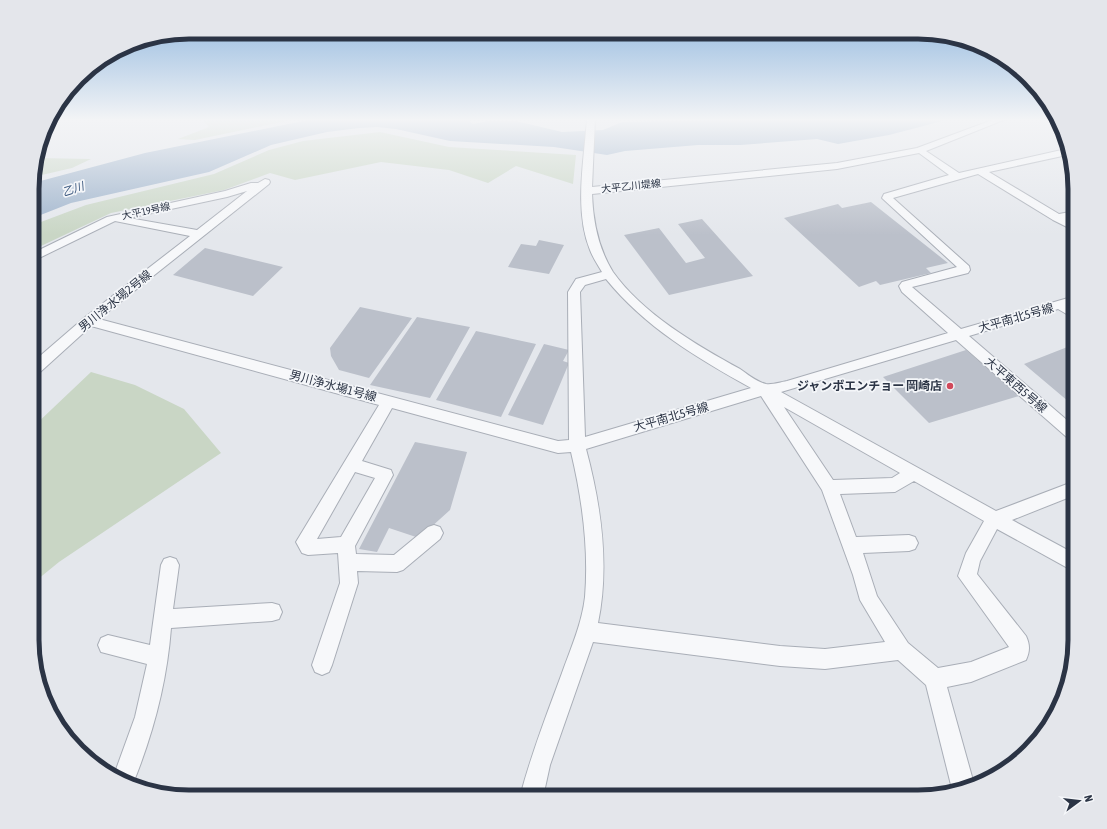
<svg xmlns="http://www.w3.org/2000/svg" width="1107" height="829" font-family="'Asap Condensed','Noto Sans JP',sans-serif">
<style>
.green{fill:#c9d6c5}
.water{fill:#9fb4cc}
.building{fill:#bbc0ca}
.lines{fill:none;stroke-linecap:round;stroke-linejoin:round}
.minor-casing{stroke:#a9aeb7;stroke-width:2}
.minor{fill:#f7f8fa;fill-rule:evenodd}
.poi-dot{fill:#d1495b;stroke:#f4f6f9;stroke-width:1.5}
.labels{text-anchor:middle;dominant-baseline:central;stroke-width:3.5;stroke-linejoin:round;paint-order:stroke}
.far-street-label{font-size:10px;fill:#2b3445;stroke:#f4f6f9}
.far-water-label{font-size:11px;font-style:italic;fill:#34527a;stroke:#f4f6f9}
.street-label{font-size:12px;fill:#2b3445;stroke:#f4f6f9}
.poi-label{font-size:12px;font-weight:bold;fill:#2b3445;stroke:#f4f6f9;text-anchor:end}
.rim{fill:none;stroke:#2b3445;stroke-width:5}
</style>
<rect width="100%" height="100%" fill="#e4e7ec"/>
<path class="green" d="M 201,119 L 296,119 L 195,140 L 178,139 L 209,127 Z
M 380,132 L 449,147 L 576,155 L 573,184 L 516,166 L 488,183 L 449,170 L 381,162 L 295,180 L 270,173 L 224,190 L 111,213 L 41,246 L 33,243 L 33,225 L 86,205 L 214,174 L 269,150 L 303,141 Z
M 37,158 L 91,159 L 72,168 L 33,177 L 33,168 Z
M 91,372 L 135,385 L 184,409 L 221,453 L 59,562 L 32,584 L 33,427 Z"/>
<path class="water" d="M 313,119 L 467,119 L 473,124 L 488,121 L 516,121 L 562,132 L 603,130 L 622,122 L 793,119 L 950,119 L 889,135 L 838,144 L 817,139 L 740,145 L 698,145 L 625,151 L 607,155 L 554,147 L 450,141 L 396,129 L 377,127 L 359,128 L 327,132 L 271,145 L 209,172 L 71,203 L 33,218 L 33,183 L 145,153 Z"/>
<path class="building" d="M 871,202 L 948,263 L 926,268 L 931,273 L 880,285 L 876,281 L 859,287 L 784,218 L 838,204 L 842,208 Z
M 702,219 L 753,276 L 669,295 L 624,235 L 659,228 L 686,263 L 705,258 L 678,224 Z
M 539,240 L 564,245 L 549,274 L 508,267 L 521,244 L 536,246 Z
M 205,248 L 283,267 L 253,296 L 173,275 Z
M 360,307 L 412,318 L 369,378 L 339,370 L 331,356 L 330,348 Z
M 417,317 L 470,327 L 430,398 L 370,385 Z
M 476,331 L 536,344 L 501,417 L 436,400 Z
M 544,344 L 569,350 L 563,361 L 569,363 L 543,425 L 508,415 Z
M 1075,344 L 1075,407 L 1024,364 Z
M 966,350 L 1019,396 L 929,423 L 883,377 Z
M 415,442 L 467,452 L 450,510 L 419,538 L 389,528 L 377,552 L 359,549 Z"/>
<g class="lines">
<defs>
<path id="minor" d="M 587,119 L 595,119 L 592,187 L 837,163 L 917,148 L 995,119 L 1006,119 L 926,151 L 959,173 L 1066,149 L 1067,155 L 989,172 L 1059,214 L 1075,211 L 1075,217 L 1067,219 L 1075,223 L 1075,231 L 1053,220 L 978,174 L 893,198 L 969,266 L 970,270 L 968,273 L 912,287 L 961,329 L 1075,296 L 1075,304 L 1070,306 L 1075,309 L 1075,319 L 1058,309 L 969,336 L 1075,427 L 1075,442 L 1070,440 L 956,340 L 781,392 L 996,511 L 1075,481 L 1075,495 L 1012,520 L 1075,554 L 1075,572 L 997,529 L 980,561 L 977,574 L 1026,636 C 1030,645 1030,651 1026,660 L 971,682 L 947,687 L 974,784 L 952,789 L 926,685 L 898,660 L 825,669 L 780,666 L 593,642 L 550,765 L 543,797 L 520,797 C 531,754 547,714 562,673 C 571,648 582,623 585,597 C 589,549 582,498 571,452 L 558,453 L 392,408 L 362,461 L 391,470 L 393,475 L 355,546 L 356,554 L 394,555 L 428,527 L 434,525 L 440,527 L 443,533 L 440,539 L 403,570 L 397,572 L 357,571 L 358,583 L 332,665 L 329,672 L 322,675 L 315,672 L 312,665 L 340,583 L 338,553 L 308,555 L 302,553 L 296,542 L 379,405 L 91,326 L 38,374 L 33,375 L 33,362 L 84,318 L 190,236 L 115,221 L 33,261 L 33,253 L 107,217 L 225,191 L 251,183 L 258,183 L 265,179 L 269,180 L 270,182 L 269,184 L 99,319 L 558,441 L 569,440 L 568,292 L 576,279 L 602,272 C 598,265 593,258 590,250 C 574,210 584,161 587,119 ZM 919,153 L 949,175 L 884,194 L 882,198 L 957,267 L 902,282 L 899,286 L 902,292 L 948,333 L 787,381 C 781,382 772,385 766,384 C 757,382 747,374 740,369 C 696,345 642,313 613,272 C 598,248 593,221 592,194 L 837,169 ZM 247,191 L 197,230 L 129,218 L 227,197 ZM 606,279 C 645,327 697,358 751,388 L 585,437 L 580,292 L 585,285 ZM 761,396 L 822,490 L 853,575 L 860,600 L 885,642 L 825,649 L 780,646 L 598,623 C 610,565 601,505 586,449 ZM 784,407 L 900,473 L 892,478 L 833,480 ZM 355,472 L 375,478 L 341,537 L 317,539 ZM 914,481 L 984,521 L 966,553 L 958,576 L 1009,647 L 971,662 L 938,668 L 908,643 L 877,596 L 863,553 L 909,551 L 915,549 L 918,543 L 915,537 L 909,535 L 856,537 L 840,494 L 895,492 Z
M 170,557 L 176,559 L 179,565 L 173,609 L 272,603 L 279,605 L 282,612 L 279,619 L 272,621 L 171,628 C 167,682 153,735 132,786 L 114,775 L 135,717 L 147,664 L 101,652 L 98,645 L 101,638 L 108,635 L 150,645 L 161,565 L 164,559 Z"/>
</defs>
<use href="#minor" class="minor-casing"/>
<use href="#minor" class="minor"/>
</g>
<linearGradient id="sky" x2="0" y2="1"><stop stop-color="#8bb4dd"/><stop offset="0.51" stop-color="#f3f4f6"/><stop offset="1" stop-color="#f3f4f6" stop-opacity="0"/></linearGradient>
<rect width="1107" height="235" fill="url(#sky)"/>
<circle class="poi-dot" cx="950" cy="386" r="4"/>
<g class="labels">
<g class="far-street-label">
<text transform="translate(631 186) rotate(-6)">大平乙川堤線</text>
<text transform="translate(146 211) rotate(-12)">大平19号線</text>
</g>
<g class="far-water-label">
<text transform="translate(73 189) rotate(-18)">乙川</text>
</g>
<g class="street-label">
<text transform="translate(115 301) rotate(-39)">男川浄水場2号線</text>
<text transform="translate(1016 318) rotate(-16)">大平南北5号線</text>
<text transform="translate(1016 385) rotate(41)">大平東西5号線</text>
<text transform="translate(333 386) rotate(15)">男川浄水場1号線</text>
<text transform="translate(671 417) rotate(-16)">大平南北5号線</text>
</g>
<g class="poi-label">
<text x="942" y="386">ジャンボエンチョー 岡崎店</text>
</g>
</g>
<path d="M0 0H1107V829H0ZM189 39H918A150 150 0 0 1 1068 189V640A150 150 0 0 1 918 790H189A150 150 0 0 1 39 640V189A150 150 0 0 1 189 39Z" fill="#e4e6eb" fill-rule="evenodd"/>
<path class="rim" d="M189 39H918A150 150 0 0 1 1068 189V640A150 150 0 0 1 918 790H189A150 150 0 0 1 39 640V189A150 150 0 0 1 189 39Z"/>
<g transform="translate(1079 801) rotate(75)" stroke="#f4f6f9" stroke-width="3" paint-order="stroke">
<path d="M0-3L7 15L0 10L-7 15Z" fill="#2b3445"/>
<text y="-6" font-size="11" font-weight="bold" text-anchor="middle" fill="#2b3445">N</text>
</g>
</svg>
